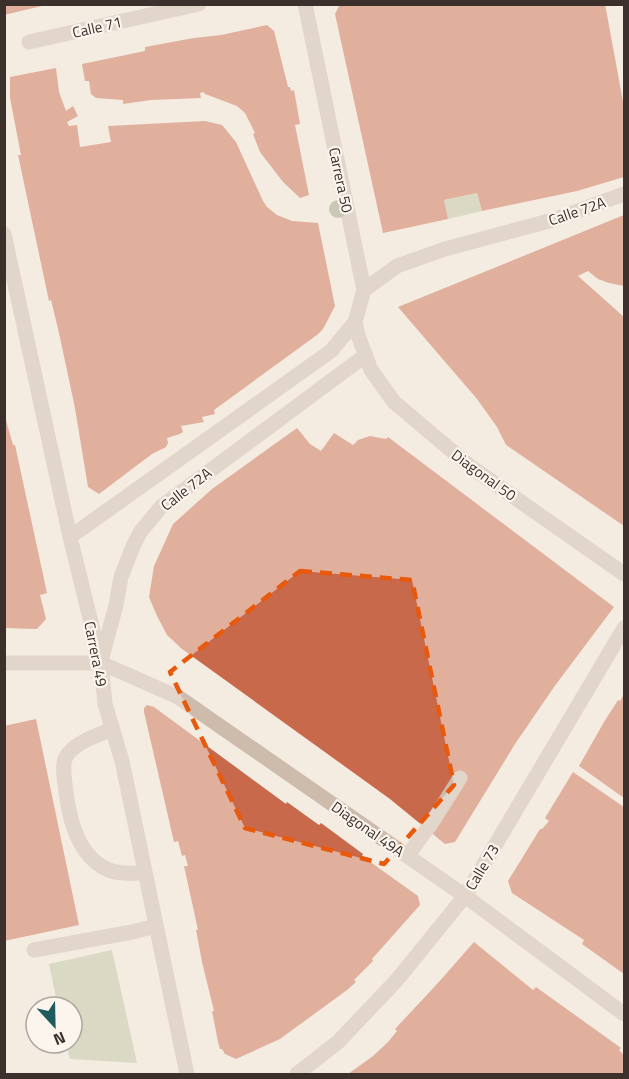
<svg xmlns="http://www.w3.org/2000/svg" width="629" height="1079" font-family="'Titillium Web',sans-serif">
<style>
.green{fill:#b8c4a0}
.building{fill:#c8694b}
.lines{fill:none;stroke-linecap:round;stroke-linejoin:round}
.minor{stroke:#cdbbac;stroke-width:15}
.tree{fill:#969b7f}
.marked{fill:none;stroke:#e8590c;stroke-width:4.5;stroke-dasharray:12 8;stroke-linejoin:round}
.labels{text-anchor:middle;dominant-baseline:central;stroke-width:4.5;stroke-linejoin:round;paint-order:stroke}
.street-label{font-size:15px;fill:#3b302b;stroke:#fbf5ee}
</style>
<rect width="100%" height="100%" fill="#f4ebe1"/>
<path class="green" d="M 477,193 L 482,211 L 448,219 L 444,200 Z
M 112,950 L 137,1063 L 70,1059 L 66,1043 L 72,1043 L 72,1007 L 58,1007 L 49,964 Z"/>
<path class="building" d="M 4,4 L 51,4 L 51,6 L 42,6 L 4,15 Z
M 347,4 L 605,4 L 624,107 L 624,177 L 577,191 L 482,211 L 477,193 L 444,200 L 448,219 L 383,233 L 335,14 L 339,6 Z
M 267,25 L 274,31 L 288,87 L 290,87 L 291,91 L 294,90 L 300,124 L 295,125 L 309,195 L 300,198 L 283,182 L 260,152 L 253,134 L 255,133 L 245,113 L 237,106 L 205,94 L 204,92 L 200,93 L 201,98 L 151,100 L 123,104 L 123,100 L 96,98 L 91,94 L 89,81 L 85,81 L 82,64 L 145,51 L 145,47 L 194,38 L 221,35 Z
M 56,68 L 59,92 L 66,111 L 73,106 L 78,116 L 67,122 L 69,126 L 77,125 L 80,147 L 111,142 L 108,126 L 205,121 L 222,125 L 236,142 L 263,201 L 267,207 L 277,215 L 292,221 L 318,223 L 335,306 L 323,329 L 317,335 L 214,410 L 215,414 L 202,417 L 204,422 L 181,426 L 183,432 L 180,434 L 167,438 L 168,443 L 166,447 L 152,454 L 99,494 L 88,487 L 75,408 L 59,333 L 51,300 L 49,301 L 18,155 L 21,155 L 10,98 L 10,77 Z
M 624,215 L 624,286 L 609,283 L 598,279 L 588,271 L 578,276 L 624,317 L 624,526 L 506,445 L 497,427 L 477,399 L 398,307 Z
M 4,413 L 13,445 L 15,445 L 47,593 L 40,595 L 46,619 L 37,629 L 4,628 Z
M 297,428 L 310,444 L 321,451 L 334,433 L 353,445 L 358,440 L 370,436 L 386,439 L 388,437 L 614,607 L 554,687 L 515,744 L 455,842 L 445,844 L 390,799 L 182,649 L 167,635 L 157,616 L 149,597 L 154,566 L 173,524 L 212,489 Z
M 624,694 L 624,798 L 579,766 L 604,722 L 618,700 L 620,701 Z
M 147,705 L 154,707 L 286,804 L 287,802 L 319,825 L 321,823 L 363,854 L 362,856 L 418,896 L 420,905 L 372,959 L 373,961 L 354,980 L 356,982 L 347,990 L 280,1039 L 236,1059 L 225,1054 L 222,1049 L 220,1049 L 218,1042 L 212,1011 L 214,1011 L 202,962 L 196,930 L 198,930 L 184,866 L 188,866 L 185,855 L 182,856 L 178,841 L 174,842 L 144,712 L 144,708 Z
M 36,719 L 79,925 L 4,941 L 4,726 Z
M 573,772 L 624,807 L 624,974 L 582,944 L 584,940 L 512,893 L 508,881 L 540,829 L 542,829 L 549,821 L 545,818 Z
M 474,942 L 533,990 L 536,987 L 621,1048 L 619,1050 L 624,1055 L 624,1074 L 348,1074 L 373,1056 L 388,1042 L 397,1031 L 395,1029 L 437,984 Z"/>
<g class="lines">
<path class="minor" d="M 305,4 L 364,290 L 355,322 L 358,335 L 371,370 L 394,402 L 471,467 L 624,574
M 29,42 L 199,4
M 4,234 L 70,537 L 101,663 L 105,704 L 122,761 L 187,1074
M 364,290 L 397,266 L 445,249 L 553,220 L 624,194
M 70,537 L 331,351 L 355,322
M 101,661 L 116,605 L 121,577 L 134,544 L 141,531 L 161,507 L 366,355
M 4,663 L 101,663 L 178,697 L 465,896 L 624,1014
M 112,729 C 98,735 73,743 66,757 C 62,764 64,776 65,784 C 68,813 75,849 101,866 C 114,875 130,873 145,873
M 408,856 L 418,841 L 431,824 L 460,778
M 34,950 L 132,932 L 156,926
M 297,1074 L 338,1042 L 396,981 L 465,896 L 624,628"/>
</g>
<circle class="tree" cx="338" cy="209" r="9"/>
<path d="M0 0H629V1079H0ZM 300,571 L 412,580 L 454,785 L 384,864 L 245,828 L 170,672 Z" fill="#f4ebe1" fill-opacity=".55" fill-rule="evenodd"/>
<path class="marked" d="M 300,571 L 412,580 L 454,785 L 384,864 L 245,828 L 170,672 Z"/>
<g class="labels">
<g class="street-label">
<text transform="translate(97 27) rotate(-13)">Calle 71</text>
<text transform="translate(341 180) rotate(78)">Carrera 50</text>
<text transform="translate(577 211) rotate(-19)">Calle 72A</text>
<text transform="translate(484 475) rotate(36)">Diagonal 50</text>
<text transform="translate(186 489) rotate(-38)">Calle 72A</text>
<text transform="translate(96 654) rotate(79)">Carrera 49</text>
<text transform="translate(368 829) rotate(35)">Diagonal 49A</text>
<text transform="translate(482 867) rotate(-59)">Calle 73</text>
</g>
</g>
<rect width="629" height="1079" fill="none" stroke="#3b302b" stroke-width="12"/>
<g transform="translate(54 1025) rotate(158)"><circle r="28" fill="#fbf5ee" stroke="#aea6a0" stroke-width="1.5"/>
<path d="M0-4.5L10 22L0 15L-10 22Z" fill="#1f5a5e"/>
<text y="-9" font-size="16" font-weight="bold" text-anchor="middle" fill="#3b302b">N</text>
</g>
</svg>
